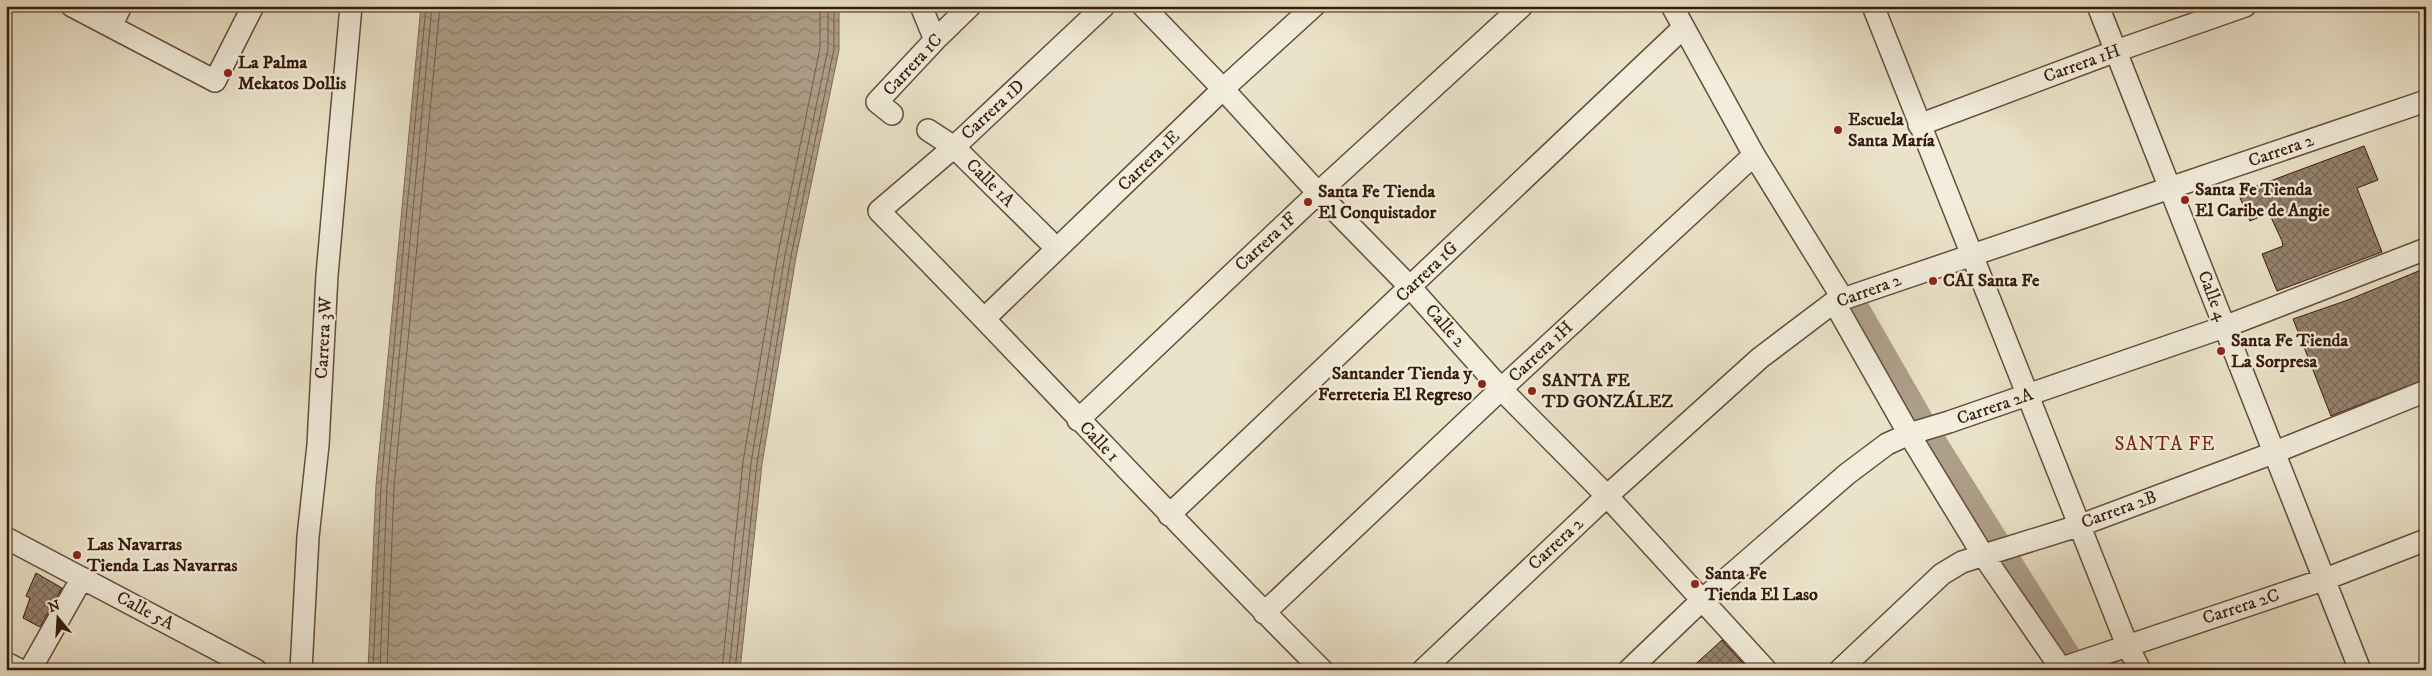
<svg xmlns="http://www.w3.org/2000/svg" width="2432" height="676" font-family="'IM FELL DW Pica',serif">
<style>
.water{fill:url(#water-waves);stroke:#7f6a57}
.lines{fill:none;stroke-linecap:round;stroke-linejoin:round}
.shore{stroke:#735d4b;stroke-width:1}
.canal{stroke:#ae9f89;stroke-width:20}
.building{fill:url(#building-cross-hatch);stroke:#381b0d}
.street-casing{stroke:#654d3c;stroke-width:24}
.street{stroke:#f2eddc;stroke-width:21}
.poi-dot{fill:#8f2418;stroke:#f2eddc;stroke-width:2}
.labels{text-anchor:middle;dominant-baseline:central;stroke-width:4.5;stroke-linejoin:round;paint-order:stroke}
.poi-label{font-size:18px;font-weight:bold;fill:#381b0d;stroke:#f2eddc;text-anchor:start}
.street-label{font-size:18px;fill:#381b0d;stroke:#f2eddc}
.neighbourhood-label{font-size:19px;letter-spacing:1px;fill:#7a1f14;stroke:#f2eddc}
</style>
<defs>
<pattern id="water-waves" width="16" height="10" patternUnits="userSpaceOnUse" patternTransform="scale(1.25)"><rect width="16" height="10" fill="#ae9f89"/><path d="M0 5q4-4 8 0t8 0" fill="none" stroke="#8f816e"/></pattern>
<pattern id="building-cross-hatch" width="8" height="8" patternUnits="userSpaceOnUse" patternTransform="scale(1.25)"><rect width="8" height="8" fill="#95836f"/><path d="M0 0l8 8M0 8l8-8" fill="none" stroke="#7b6a5a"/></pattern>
</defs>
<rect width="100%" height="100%" fill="#ebe3c9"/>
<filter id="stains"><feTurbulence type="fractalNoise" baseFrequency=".004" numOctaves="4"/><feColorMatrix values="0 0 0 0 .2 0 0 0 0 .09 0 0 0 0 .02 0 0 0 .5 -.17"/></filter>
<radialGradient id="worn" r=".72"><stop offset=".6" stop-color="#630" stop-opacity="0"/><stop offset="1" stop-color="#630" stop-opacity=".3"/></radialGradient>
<path class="water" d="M 421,6 L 839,6 L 839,50 L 796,257 L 762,464 L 740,670 L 368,670 L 376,485 Z"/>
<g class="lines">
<path class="shore" d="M 373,670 L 381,485 L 426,6
M 380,670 L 387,486 L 432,6
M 387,670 L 394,486 L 440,6
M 722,670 L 743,462 L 778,254 L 820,48 L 820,6
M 729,670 L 751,463 L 785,255 L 828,49 L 828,6
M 735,670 L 757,463 L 791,256 L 834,49 L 834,6"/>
<path class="canal" d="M 1855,300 L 1929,429 L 2080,670"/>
</g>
<path class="building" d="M 2364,146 L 2378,180 L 2357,188 L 2382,252 L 2277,291 L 2262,254 L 2283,246 L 2282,241 L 2269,213 L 2250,221 L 2238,193 Z
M 2426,268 L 2426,379 L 2331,416 L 2293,319 L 2348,300 Z
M 36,573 L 62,588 L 40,627 L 23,618 L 30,598 L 26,596 Z
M 1722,640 L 1749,670 L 1689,670 Z"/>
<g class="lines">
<defs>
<path id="street" d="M 72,6 L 215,81 L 253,6
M 921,6 L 935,40
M 1104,6 L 954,147 L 879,211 C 1029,362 1171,520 1322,670
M 1143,6 L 1223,89 L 1318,193 L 1411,288 L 1501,389 L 1607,496 L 1766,670
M 1672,6 L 1754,155 L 1843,299
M 1873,6 L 2127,645 L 2140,670
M 2098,6 L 2360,670
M 111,26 L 121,6
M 892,114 L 877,102 L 935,40 L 970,6
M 1919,125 L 2116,51 L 2245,6
M 928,130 L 954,147 L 1048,240
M 1834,302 L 1909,434 L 1983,555 L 2062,670
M 985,318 L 1223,89 L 1314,6
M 1078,420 L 1318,193 L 1522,6
M 1169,515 L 1683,28
M 6,538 L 256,670
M 1264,613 L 1501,389 L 1754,155
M 6,663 L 20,670
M 30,670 L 82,578
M 301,670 L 308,537 L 318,445 L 327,275 L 351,6
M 1423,670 L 1607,496 L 1760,358 L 1834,302 L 2426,101
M 1629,670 L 1701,601 L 1847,474 L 1887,444 L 1909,434 L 1949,422 L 2224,327 L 2426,249
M 1840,670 L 1942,574 L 1962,562 L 2081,525 L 2273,453 L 2426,391
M 2056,670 L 2323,580 L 2426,540"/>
</defs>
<use href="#street" class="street-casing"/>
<use href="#street" class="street"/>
</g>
<g class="poi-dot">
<circle cx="228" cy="73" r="5"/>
<circle cx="1838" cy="130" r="5"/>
<circle cx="2185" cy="200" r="5"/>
<circle cx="1308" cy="202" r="5"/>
<circle cx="1933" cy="281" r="5"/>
<circle cx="2221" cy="351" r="5"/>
<circle cx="1482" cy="384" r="5"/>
<circle cx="1532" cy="391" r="5"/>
<circle cx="77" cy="555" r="5"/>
<circle cx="1695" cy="584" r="5"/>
</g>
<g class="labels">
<g class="poi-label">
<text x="238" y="63">La Palma<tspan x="238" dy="21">Mekatos Dollis</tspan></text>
<text x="1848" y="120">Escuela<tspan x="1848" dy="21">Santa María</tspan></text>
<text x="2195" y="190">Santa Fe Tienda<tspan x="2195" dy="21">El Caribe de Angie</tspan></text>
<text x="1318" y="192">Santa Fe Tienda<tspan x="1318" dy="21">El Conquistador</tspan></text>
<text x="1943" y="281">CAI Santa Fe</text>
<text x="2231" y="341">Santa Fe Tienda<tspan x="2231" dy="21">La Sorpresa</tspan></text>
<text x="1472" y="374" text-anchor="end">Santander Tienda y<tspan x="1472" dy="21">Ferreteria El Regreso</tspan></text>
<text x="1542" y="381">SANTA FE<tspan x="1542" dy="21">TD GONZÁLEZ</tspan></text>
<text x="87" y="545">Las Navarras<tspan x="87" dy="21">Tienda Las Navarras</tspan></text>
<text x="1705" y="574">Santa Fe<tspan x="1705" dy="21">Tienda El Laso</tspan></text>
</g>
<g class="street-label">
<text transform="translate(2082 64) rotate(-20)">Carrera 1H</text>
<text transform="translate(913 65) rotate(-47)">Carrera 1C</text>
<text transform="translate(993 110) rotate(-43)">Carrera 1D</text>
<text transform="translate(2281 151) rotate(-19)">Carrera 2</text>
<text transform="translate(1149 161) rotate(-44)">Carrera 1E</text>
<text transform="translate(990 183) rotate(45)">Calle 1A</text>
<text transform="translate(1266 242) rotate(-43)">Carrera 1F</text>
<text transform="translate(1427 272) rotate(-44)">Carrera 1G</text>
<text transform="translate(1869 291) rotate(-20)">Carrera 2</text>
<text transform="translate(2212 296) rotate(69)">Calle 4</text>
<text transform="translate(1445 326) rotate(48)">Calle 2</text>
<text transform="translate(324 338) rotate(-87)">Carrera 3W</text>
<text transform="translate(1541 352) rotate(-43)">Carrera 1H</text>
<text transform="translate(1995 407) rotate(-19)">Carrera 2A</text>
<text transform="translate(1099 442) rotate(46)">Calle 1</text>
<text transform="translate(2119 510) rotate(-20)">Carrera 2B</text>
<text transform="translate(1556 544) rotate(-43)">Carrera 2</text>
<text transform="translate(2241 607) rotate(-18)">Carrera 2C</text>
<text transform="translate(145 611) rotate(28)">Calle 5A</text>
</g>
<g class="neighbourhood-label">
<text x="2165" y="444">SANTA FE</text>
</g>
</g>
<rect width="2432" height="676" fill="none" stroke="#ebe3c9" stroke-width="25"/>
<rect x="8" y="8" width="2417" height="661" fill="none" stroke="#381b0d" stroke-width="2.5"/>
<rect x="12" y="12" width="2407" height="651" fill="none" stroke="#381b0d"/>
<g transform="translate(58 618) rotate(342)" stroke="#f2eddc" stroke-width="4" paint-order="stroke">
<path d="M0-4L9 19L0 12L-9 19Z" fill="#381b0d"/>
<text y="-8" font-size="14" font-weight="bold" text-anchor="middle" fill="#381b0d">N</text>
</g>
<rect width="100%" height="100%" filter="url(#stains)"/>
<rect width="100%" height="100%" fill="url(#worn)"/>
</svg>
